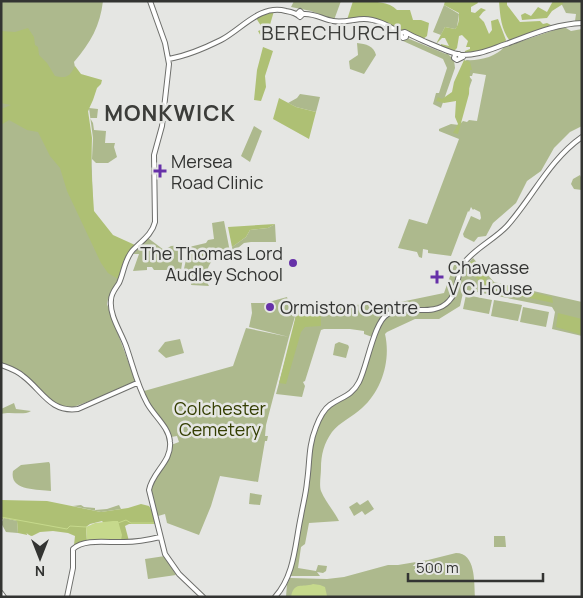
<svg xmlns="http://www.w3.org/2000/svg" width="583" height="598" font-family="Manrope,sans-serif">
<style>
.green{fill:#adb98d}
.forest{fill:#aec074}
.water{fill:#c6d98c}
.lines{fill:none;stroke-linecap:round;stroke-linejoin:round}
.stream{stroke:#c6d98c;stroke-width:1}
.secondary-casing{stroke:#6d6e6b;stroke-width:6}
.secondary{stroke:#fff;stroke-width:4}
.poi-dot{fill:#6631a8;stroke:#e5e6e3;stroke-width:2}
.labels{text-anchor:middle;dominant-baseline:central;stroke-width:5;stroke-linejoin:round;paint-order:stroke}
.poi-label{font-size:18px;fill:#333432;stroke:#e5e6e3;text-anchor:start}
.park-label{font-size:18px;fill:#343e02;stroke:#e5e6e3}
.quarter-label{font-size:20px;letter-spacing:1px;fill:#3c3d3a;stroke:#e5e6e3}
.district-label{font-size:22px;font-weight:bold;letter-spacing:1px;fill:#3c3d3a;stroke:#e5e6e3}
</style>
<rect width="100%" height="100%" fill="#e5e6e3"/>
<path class="green" d="M 1,1 L 103,1 C 100,26 91,42 74,62 L 75,67 L 89,108 L 87,115 L 91,138 L 93,211 L 112,237 L 119,280 L 108,299 L 107,304 L 135,380 L 134,382 L 121,389 L 71,408 L 56,405 L 24,376 L 1,364 Z
M 294,1 L 341,1 L 334,20 L 311,11 L 291,7 Z
M 562,1 L 582,1 L 582,21 L 575,21 L 576,14 L 566,13 L 562,5 Z
M 444,5 L 459,14 L 457,27 L 455,29 L 445,27 L 441,35 L 433,32 Z
M 560,28 L 566,28 L 571,31 L 582,29 L 582,126 L 570,132 L 554,148 L 541,171 L 527,181 L 516,203 L 493,223 L 486,236 L 478,237 L 474,242 L 464,237 L 463,234 L 471,216 L 480,220 L 481,218 L 480,212 L 474,209 L 473,210 L 471,207 L 469,212 L 468,211 L 451,256 L 428,253 L 428,250 L 423,249 L 422,258 L 419,257 L 417,252 L 398,248 L 409,219 L 427,224 L 459,139 L 439,131 L 439,129 L 451,124 L 459,125 L 463,121 L 467,122 L 469,120 L 477,121 L 486,75 L 473,73 L 472,76 L 469,76 L 472,80 L 468,91 L 468,69 L 466,60 C 479,61 496,57 504,47 Z
M 407,38 L 446,54 L 447,53 L 454,60 L 455,68 L 441,108 L 433,104 L 436,93 L 439,93 L 447,68 L 443,59 L 403,41 Z
M 357,43 C 366,44 374,46 376,55 L 364,74 L 350,69 L 349,61 L 358,55 Z
M 300,94 L 320,97 L 316,112 L 296,107 L 288,103 L 297,98 Z
M 89,108 L 98,109 L 97,118 L 90,118 L 93,123 L 94,130 L 106,131 L 105,143 L 115,143 L 114,147 L 117,157 L 108,163 L 96,163 L 92,159 L 93,138 Z
M 254,126 L 262,131 L 250,162 L 241,156 Z
M 580,175 L 582,179 L 582,190 L 574,189 L 571,184 L 573,179 Z
M 224,221 L 230,252 C 225,254 218,255 214,259 C 207,265 204,278 209,286 L 191,285 L 193,276 L 183,273 L 189,247 L 206,243 L 208,240 L 214,239 L 212,223 Z
M 275,224 L 276,242 L 251,242 L 244,243 L 233,252 L 232,247 L 246,237 L 250,230 L 268,228 Z
M 148,238 L 164,250 L 171,246 L 185,245 L 181,270 L 154,270 L 152,267 L 147,267 L 147,270 L 133,271 L 139,254 L 133,254 Z
M 473,258 L 494,282 L 582,302 L 582,336 L 552,329 L 555,312 L 552,307 L 467,290 L 463,293 L 460,306 L 439,319 L 415,319 L 387,332 L 385,334 C 391,360 382,390 362,408 C 352,417 340,422 332,432 C 324,443 321,455 321,468 C 321,475 319,485 321,491 C 325,501 334,511 339,521 L 309,523 L 305,544 L 301,547 L 298,568 L 316,571 L 318,565 L 327,566 L 326,571 L 323,573 L 317,572 L 320,576 L 289,576 L 293,564 L 309,456 L 316,430 L 327,409 L 350,396 L 358,387 L 366,370 L 375,338 L 364,334 L 364,331 L 350,329 L 324,329 L 321,330 L 305,381 L 303,382 L 305,386 L 302,397 L 276,394 L 294,328 L 296,313 L 289,337 L 249,327 L 252,313 L 251,303 L 265,303 L 287,297 L 291,311 L 323,302 L 322,309 L 349,305 L 391,304 L 444,293 L 454,265 L 458,264 L 465,266 Z
M 466,295 L 492,300 L 489,314 L 463,309 Z
M 494,300 L 522,305 L 518,321 L 491,316 Z
M 523,307 L 549,312 L 546,327 L 520,322 Z
M 246,328 L 289,337 L 266,425 L 265,436 L 268,436 L 267,441 L 265,441 L 258,482 L 220,476 L 211,506 L 199,535 L 167,523 L 165,514 L 158,516 L 150,493 L 152,483 L 167,462 L 171,445 L 179,442 L 177,436 L 171,437 L 151,407 L 144,391 L 233,366 Z
M 180,339 L 184,353 L 166,358 L 158,351 L 165,342 Z
M 339,342 L 348,345 L 349,347 L 346,358 L 333,355 L 335,344 Z
M 14,403 L 16,409 L 31,411 C 23,416 11,411 1,414 L 1,409 Z
M 49,462 L 50,464 L 51,491 C 37,489 9,491 13,471 L 21,465 Z
M 250,493 L 262,495 L 260,505 L 249,504 Z
M 368,500 L 374,509 L 365,515 L 362,511 L 354,516 L 349,507 L 357,502 L 360,505 Z
M 81,505 L 84,507 L 95,508 L 95,510 L 107,509 L 119,505 L 121,509 L 101,512 L 73,506 Z
M 4,518 L 17,521 L 18,533 L 6,532 L 1,523 Z
M 494,536 L 505,536 L 506,547 L 494,547 Z
M 456,553 C 476,553 474,582 475,597 L 286,597 L 287,584 L 290,578 L 327,579 L 344,577 L 388,565 L 398,565 L 428,560 Z
M 165,556 L 176,575 L 148,579 L 145,559 Z"/>
<path class="forest" d="M 353,1 C 367,1 388,0 397,10 L 410,10 L 413,20 L 421,20 L 429,23 L 427,36 L 423,39 L 375,19 L 347,20 Z
M 445,1 L 477,1 L 478,3 L 471,7 L 471,12 L 475,13 L 481,8 L 486,10 L 483,12 L 479,17 L 484,22 L 489,34 L 492,30 L 491,21 L 498,19 L 506,40 L 505,42 L 480,52 L 465,54 L 465,51 L 470,49 L 470,47 L 466,47 L 468,41 L 462,35 L 459,36 L 457,48 L 454,51 L 441,46 L 441,44 L 449,46 L 445,38 L 442,38 L 436,44 L 445,27 L 455,29 C 459,25 459,19 459,13 L 444,5 Z
M 499,1 L 507,1 L 507,5 L 520,22 L 540,21 L 543,24 L 547,23 L 551,25 L 510,41 C 501,30 500,15 499,1 Z
M 553,1 L 562,1 L 563,4 L 552,11 L 547,18 L 522,20 L 521,15 L 525,13 L 531,16 L 538,7 L 547,12 Z
M 274,11 L 265,42 L 264,42 L 258,31 L 263,29 L 256,18 L 262,14 Z
M 28,28 L 34,37 L 35,45 L 38,47 L 39,55 L 47,63 L 55,76 C 67,79 70,76 75,66 L 81,74 L 102,80 L 101,84 L 97,88 L 93,100 L 88,111 L 92,138 L 91,166 L 94,211 L 113,235 L 135,245 L 124,260 L 118,279 L 108,273 L 101,263 L 67,191 L 60,168 L 50,156 L 38,132 L 27,130 L 9,120 L 1,125 L 1,109 L 11,105 L 1,103 L 1,31 L 15,32 Z
M 263,47 L 273,51 L 265,76 L 266,87 L 261,101 L 254,100 L 257,70 Z
M 464,60 L 470,62 L 472,70 L 470,70 L 469,94 L 458,134 L 453,133 L 458,124 L 455,117 L 456,101 L 444,103 L 436,101 L 438,97 L 442,99 L 452,92 L 454,82 Z
M 279,98 L 296,107 L 316,112 L 309,139 L 273,119 Z
M 275,224 L 268,228 L 250,230 L 246,237 L 232,247 L 228,227 Z
M 474,261 L 487,278 L 485,281 L 552,297 L 553,303 C 534,298 496,293 481,282 C 474,277 471,271 468,263 Z
M 318,304 L 317,314 L 321,317 L 321,326 L 305,327 L 301,332 L 286,384 L 279,383 L 296,315 L 296,313 L 291,311 Z
M 558,313 L 582,319 L 582,335 L 556,327 Z
M 1,500 L 47,501 L 101,512 L 128,508 L 141,504 L 149,506 L 154,514 L 155,524 L 129,524 L 125,526 L 129,541 L 119,541 L 102,521 L 90,524 L 86,527 L 87,542 L 74,545 L 75,536 L 68,533 L 53,531 L 40,532 L 32,536 L 18,533 L 17,521 L 4,518 L 1,521 Z"/>
<path class="water" d="M 113,521 L 118,521 L 122,535 L 121,540 L 87,541 L 86,527 L 95,523 Z
M 313,584 L 320,585 L 325,587 L 327,596 L 291,597 C 294,581 302,588 313,584 Z"/>
<g class="lines">
<path class="stream" d="M 1,517 L 67,529 L 70,526 L 86,527
M 118,523 L 126,520 L 131,523 L 155,523"/>
<defs>
<path id="secondary" d="M 150,1 L 165,43 L 169,64 L 162,126 L 154,155 L 155,222 C 152,235 140,242 132,251 C 124,261 124,272 119,283 C 116,288 111,293 111,300 C 109,315 121,332 126,346 C 133,366 137,385 147,403 C 154,416 169,427 170,442 C 172,462 152,472 149,490 L 165,554 L 179,574 L 203,597
M 297,14 L 300,11 L 303,14 C 315,13 322,19 333,21 C 344,23 354,19 364,19 C 378,19 390,27 401,33 L 405,32 C 412,36 454,55 459,54 L 461,58
M 401,33 L 400,35 L 403,38 L 406,37 L 406,33
M 455,55 L 454,58 L 457,60 L 463,57
M 460,55 C 477,56 491,49 506,44 C 531,35 555,24 582,23
M 169,59 C 186,56 205,48 221,40 C 242,29 260,4 286,11 C 292,12 296,13 300,17 L 303,14
M 1,365 C 9,368 16,370 23,376 C 42,390 50,413 78,409 L 137,383
M 1,593 L 4,597
M 67,597 L 73,568 L 73,549 C 85,538 109,543 124,542 C 136,542 148,540 160,537
M 275,597 C 295,575 295,543 301,516 C 303,504 306,494 307,482 C 310,462 308,447 316,427 C 319,419 323,410 330,405 C 341,397 352,396 359,382 C 367,367 374,321 388,314 C 406,304 434,318 449,301 C 459,291 456,274 464,263 C 474,249 495,239 507,226 C 533,197 549,160 582,137"/>
</defs>
<use href="#secondary" class="secondary-casing"/>
<use href="#secondary" class="secondary"/>
</g>
<g class="poi-dot">
<path d="M157.5 163.5h5v5h5v5h-5v5h-5v-5h-5v-5h5z"/>
<circle cx="293" cy="263" r="5"/>
<path d="M434.5 269.5h5v5h5v5h-5v5h-5v-5h-5v-5h5z"/>
<circle cx="270" cy="307" r="5"/>
</g>
<g class="labels">
<g class="poi-label">
<text x="171" y="161">Mersea<tspan x="171" dy="21">Road Clinic</tspan></text>
<text x="283" y="253" text-anchor="end">The Thomas Lord<tspan x="283" dy="21">Audley School</tspan></text>
<text x="448" y="267">Chavasse<tspan x="448" dy="21">V C House</tspan></text>
<text x="280" y="307">Ormiston Centre</text>
</g>
<g class="park-label">
<text x="220" y="408">Colchester<tspan x="220" dy="21">Cemetery</tspan></text>
</g>
<g class="quarter-label">
<text x="331" y="32">BERECHURCH</text>
</g>
<g class="district-label">
<text x="170" y="113">MONKWICK</text>
</g>
</g>
<rect width="583" height="598" fill="none" stroke="#333432" stroke-width="5"/>
<g transform="translate(40 558) rotate(180)" stroke="#e5e6e3" stroke-width="4" paint-order="stroke">
<path d="M0-4L9 19L0 12L-9 19Z" fill="#333432"/>
<text y="-8" font-size="14" font-weight="bold" text-anchor="middle" fill="#333432">N</text>
</g>
<path d="M408 573v8h135v-8" fill="none" stroke="#333432" stroke-width="2.5"/>
<text x="416" y="573" font-size="15" fill="#333432" stroke="#e5e6e3" stroke-width="4" paint-order="stroke">500 m</text>
</svg>
